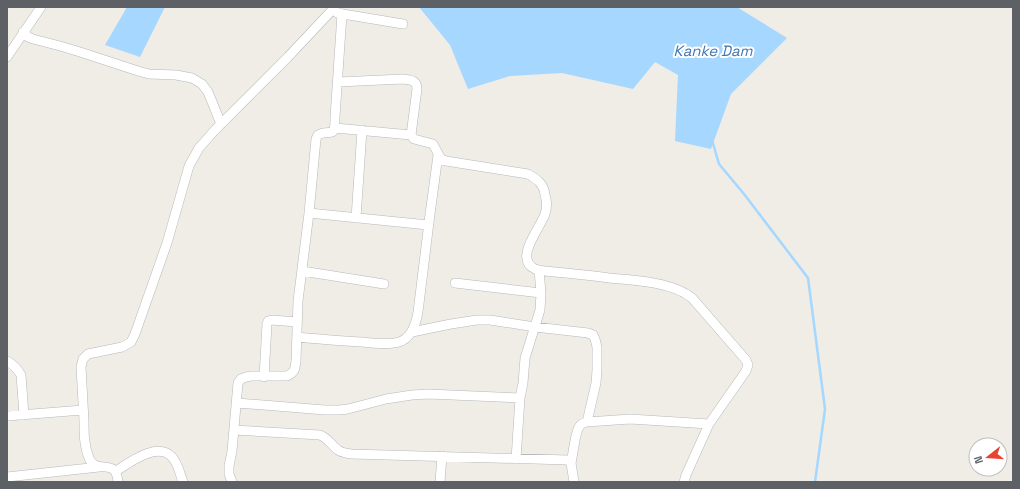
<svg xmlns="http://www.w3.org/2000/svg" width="1020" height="489" font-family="'Space Grotesk',sans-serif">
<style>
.water{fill:#a6d7fe}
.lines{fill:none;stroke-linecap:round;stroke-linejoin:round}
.stream{stroke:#a6d7fe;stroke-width:2.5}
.minor-casing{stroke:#b6b8bc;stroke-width:10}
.minor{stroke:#fff;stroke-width:9}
.labels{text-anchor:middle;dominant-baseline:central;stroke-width:4;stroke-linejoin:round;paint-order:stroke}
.water-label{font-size:15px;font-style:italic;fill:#4277b1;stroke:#fff}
</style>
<rect width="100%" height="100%" fill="#efede5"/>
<path class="water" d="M 127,7 L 165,7 L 140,57 L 105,45 Z
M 419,7 L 737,7 L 787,38 L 731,94 L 711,149 L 675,141 L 678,75 L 655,62 L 633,89 L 562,73 L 510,76 L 468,89 L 450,45 Z"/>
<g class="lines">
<path class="stream" d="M 712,140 L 719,164 L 744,194 L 808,278 L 825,409 L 815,482"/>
<defs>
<path id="minor" d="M 337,13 L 403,24
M 23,32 L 28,37 L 33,39 L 60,46 L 80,52 L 138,71 L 149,74 L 176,75 L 192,78 L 202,84 L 208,92 L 221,124
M 7,57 L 41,7
M 338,82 L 403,79 C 411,80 417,80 417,89 L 411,135 L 414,139 L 433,144 L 441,159 L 446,161 L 528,174 C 537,179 544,184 545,195 C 547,201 547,208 545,214 C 541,227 513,259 535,269 C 538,270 542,271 545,271 C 566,273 588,275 609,278 C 634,280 673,282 692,298 L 746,360 L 748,365 L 746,371 L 709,424 L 686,475 L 684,482
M 335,128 L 411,135
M 309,213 L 428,225
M 356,218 L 362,130
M 302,271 L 384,284
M 455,283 L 541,293
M 412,332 L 451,324 L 477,320 L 490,320 L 535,327 L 588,333 L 593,335 L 595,339 L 597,347 L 597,370 L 596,383 L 587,422
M 297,337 C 318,339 340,341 362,342 C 371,343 390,345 399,342 C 412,338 416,324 418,312 L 430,214 L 438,155
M 7,361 C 14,365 17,368 21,375 L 24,415
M 264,377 L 267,324 L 268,321 L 272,320 L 297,322
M 237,403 L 325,410 L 339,410 L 348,409 L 386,399 L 412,395 L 428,394 L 520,398
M 7,416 L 83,410
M 234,430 L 320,435 C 328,438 331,445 338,450 C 342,453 346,453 351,454 L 568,460 L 571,463 L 574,482
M 516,459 L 520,398 L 523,383 L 525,358 L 540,310 L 541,293 L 539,270
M 571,463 C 573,455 575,433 579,427 C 581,423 584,423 587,422 L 630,419 L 709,424
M 116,471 C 129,463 157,441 172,457 C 178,463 180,474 183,482
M 7,477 L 99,467
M 118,482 C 116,456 96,476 89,458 C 84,446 84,433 84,421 C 83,403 82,385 81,367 L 83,359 L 88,354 L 122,347 L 131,342 L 135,334 L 167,243 L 189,166 L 199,148 L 214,131 L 288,57 L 335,7
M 232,482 L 229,474 L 229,466 L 232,451 L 238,383 L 241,379 L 246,377 L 251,376 L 287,376 C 295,372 295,369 296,361 L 298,301 L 309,213 L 316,139 L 318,135 C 331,128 335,141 335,117 L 342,14
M 440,482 L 442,456"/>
</defs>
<use href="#minor" class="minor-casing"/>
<use href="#minor" class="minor"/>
</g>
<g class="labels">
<g class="water-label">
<text x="713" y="50">Kanke Dam</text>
</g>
</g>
<rect width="1020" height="489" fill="none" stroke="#5d6166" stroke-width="16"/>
<g transform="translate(988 457) rotate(253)"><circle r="19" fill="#ffffff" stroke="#bec0c2"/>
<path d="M0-3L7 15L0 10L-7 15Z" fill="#e94332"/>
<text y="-6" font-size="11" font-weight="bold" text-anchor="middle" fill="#5d6166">N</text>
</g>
</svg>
